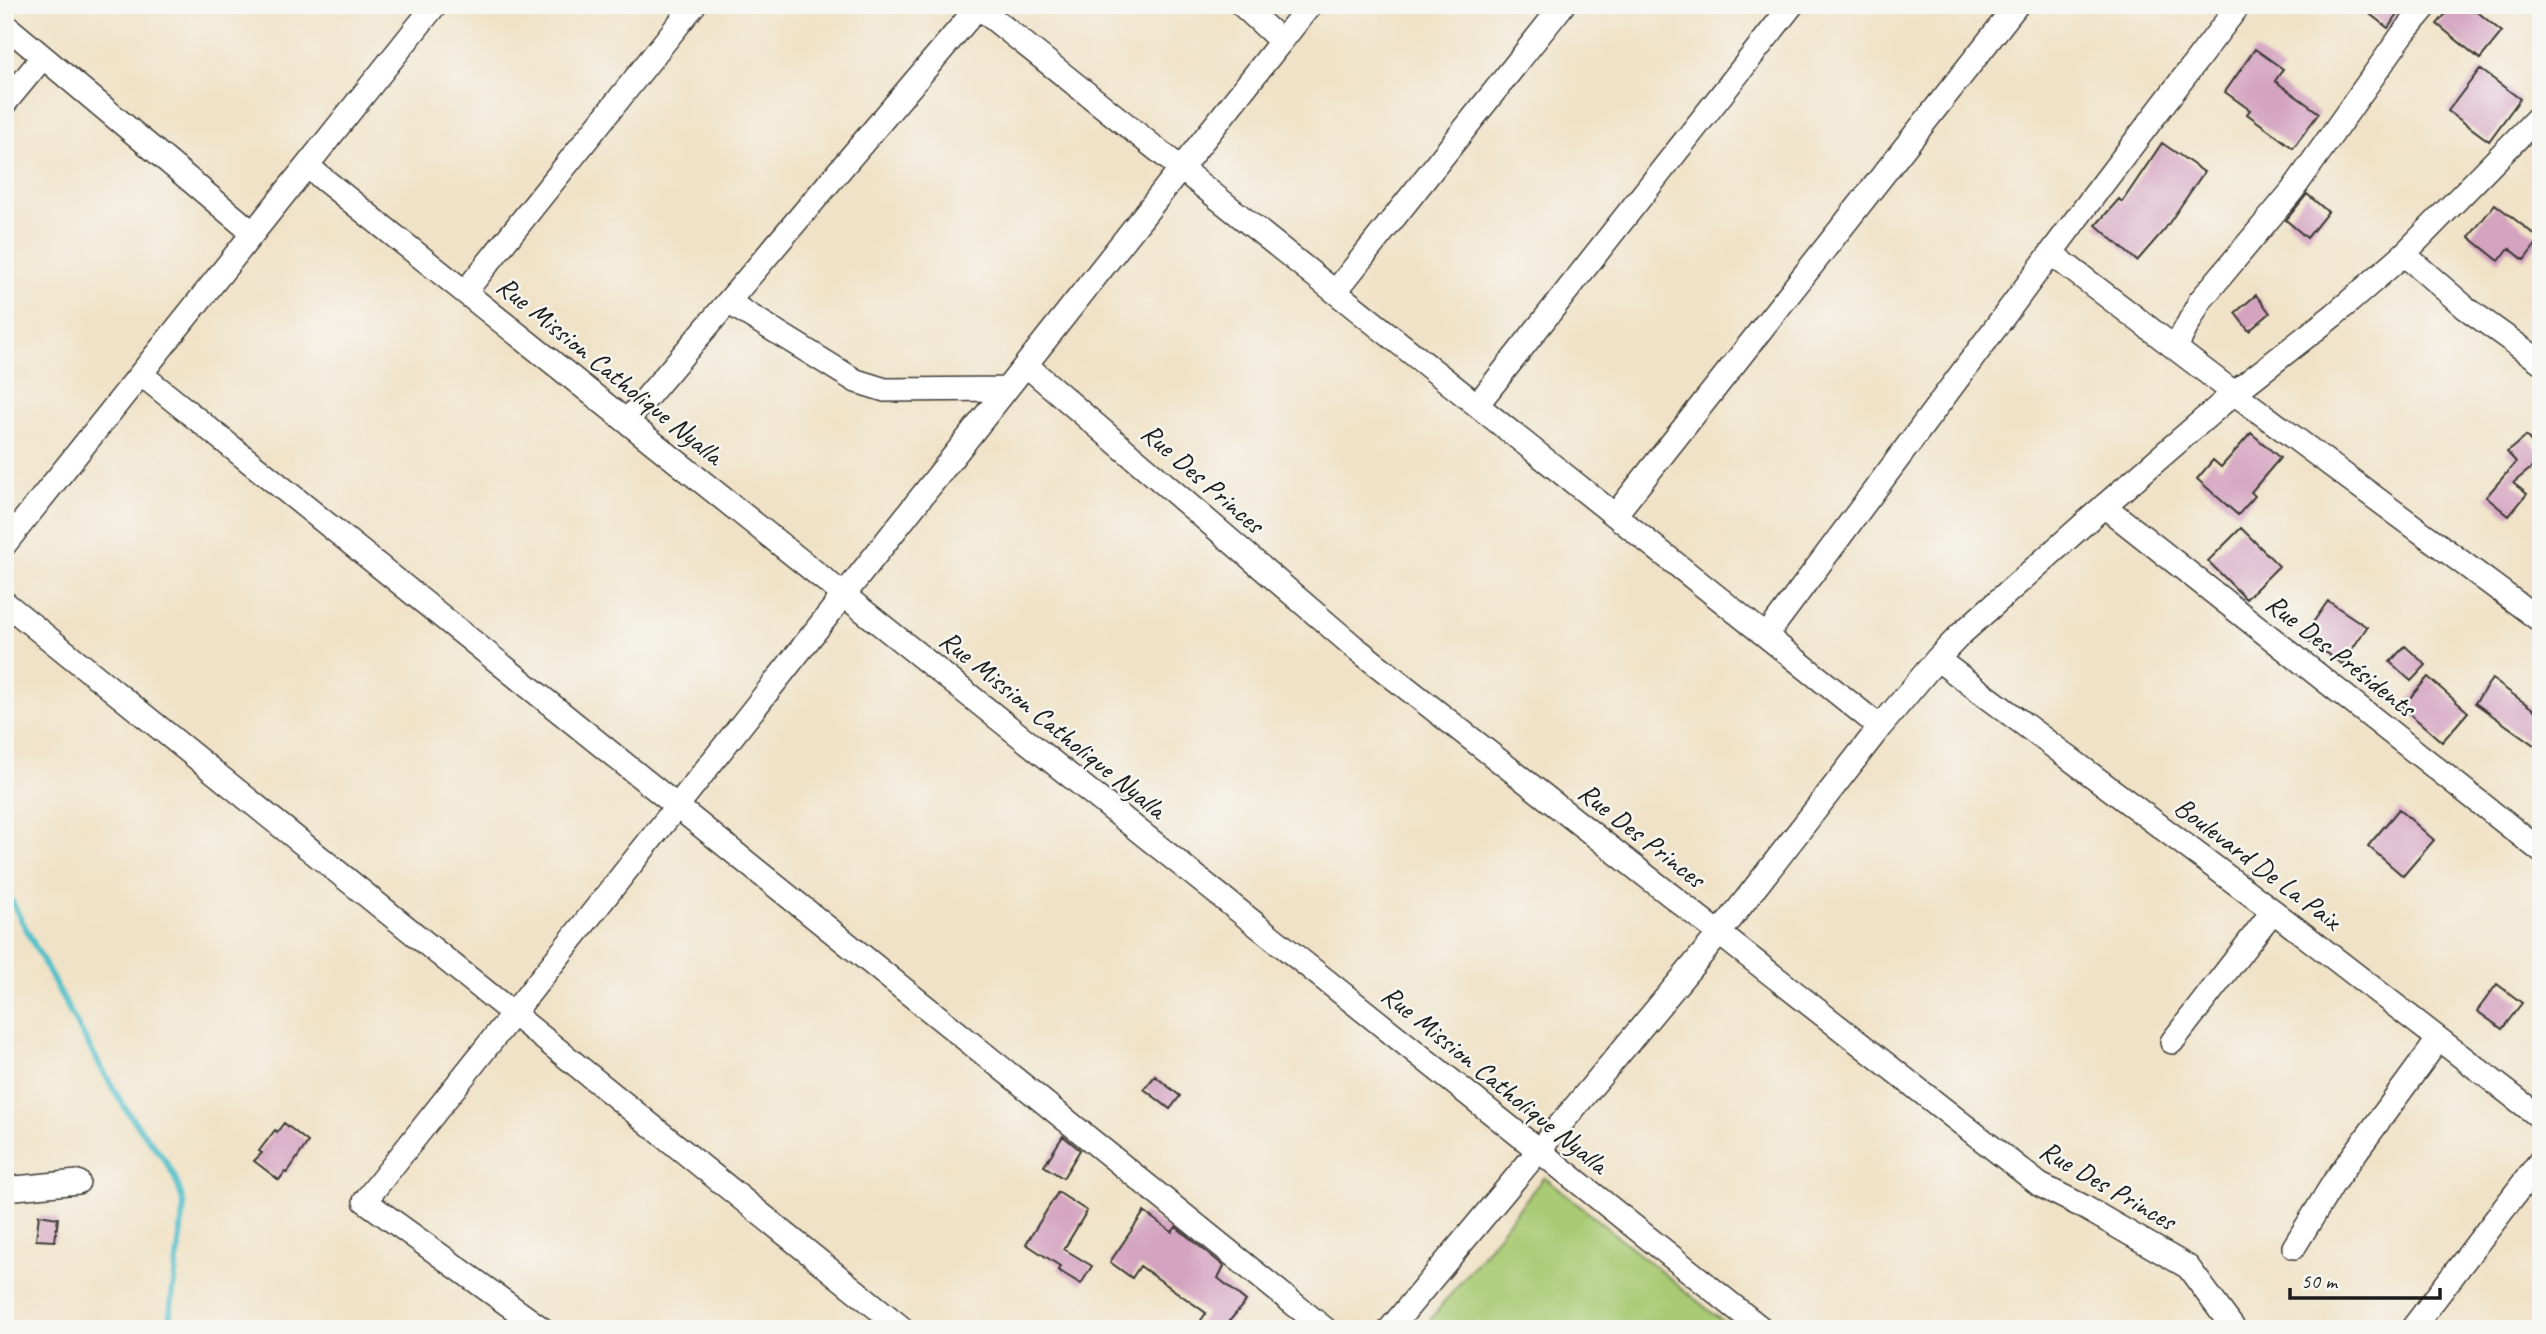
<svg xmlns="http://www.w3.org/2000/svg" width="2546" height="1334" font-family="Caveat,sans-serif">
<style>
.green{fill:#a9cb74;stroke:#627448;stroke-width:2}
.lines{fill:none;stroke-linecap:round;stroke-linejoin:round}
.stream{stroke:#53c0ca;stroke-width:6}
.building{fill:#d4a3c0}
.minor-casing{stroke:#3c3a36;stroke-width:26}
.minor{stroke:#fff;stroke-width:23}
.labels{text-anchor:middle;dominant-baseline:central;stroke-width:5;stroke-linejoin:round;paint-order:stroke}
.street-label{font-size:28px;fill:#1c1c1c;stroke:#f6f6f2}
</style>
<rect width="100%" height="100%" fill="#f6f6f2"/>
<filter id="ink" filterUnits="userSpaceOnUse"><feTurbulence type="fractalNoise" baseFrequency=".0143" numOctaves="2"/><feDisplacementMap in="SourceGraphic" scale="14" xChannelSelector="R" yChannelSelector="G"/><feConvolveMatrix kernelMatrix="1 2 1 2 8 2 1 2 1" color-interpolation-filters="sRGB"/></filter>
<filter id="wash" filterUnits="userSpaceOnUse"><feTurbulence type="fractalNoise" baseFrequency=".00686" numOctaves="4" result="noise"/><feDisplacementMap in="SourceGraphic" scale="28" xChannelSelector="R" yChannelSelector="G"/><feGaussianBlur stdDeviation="1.57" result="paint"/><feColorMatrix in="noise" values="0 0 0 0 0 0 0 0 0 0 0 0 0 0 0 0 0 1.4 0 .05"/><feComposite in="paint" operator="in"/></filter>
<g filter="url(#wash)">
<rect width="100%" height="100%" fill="#f0e2c6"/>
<path class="green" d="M 1544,1177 L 1732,1329 L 1423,1329 Z"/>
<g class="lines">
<path class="stream" d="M 5,889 C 44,962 81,1036 124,1106 C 148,1145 173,1156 184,1206 L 168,1329"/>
</g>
<g id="blocks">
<path class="building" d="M 2358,5 L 2404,5 L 2388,28 Z
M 2453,5 L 2469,5 L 2502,32 L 2480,59 L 2437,24 Z
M 2255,49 L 2283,69 L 2275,81 L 2319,113 L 2293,148 L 2247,114 L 2250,110 L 2225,92 Z
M 2480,69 L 2520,99 L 2489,141 L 2448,111 Z
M 2162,143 L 2204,172 L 2165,229 L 2137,261 L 2096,225 L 2119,199 L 2122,202 Z
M 2307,194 L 2328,212 L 2307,238 L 2286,220 Z
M 2495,204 L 2540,239 L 2524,260 L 2509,248 L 2499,261 L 2469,237 Z
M 2256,295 L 2270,313 L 2249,331 L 2235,313 Z
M 2251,433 L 2280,458 L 2251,492 L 2255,496 L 2238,515 L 2197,479 L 2213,460 L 2221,467 Z
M 2526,436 L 2541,453 L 2541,460 L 2513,483 L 2527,494 L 2509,516 L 2486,497 L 2516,462 L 2507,452 Z
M 2241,528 L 2279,566 L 2246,599 L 2208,561 Z
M 2328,601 L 2367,627 L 2342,664 L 2303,637 Z
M 2405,646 L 2426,665 L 2411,681 L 2390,662 Z
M 2428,677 L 2468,712 L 2442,742 L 2402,707 Z
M 2492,679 L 2541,715 L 2541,750 L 2475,703 Z
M 2399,809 L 2434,840 L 2403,876 L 2368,846 Z
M 2497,984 L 2522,1003 L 2502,1029 L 2477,1011 Z
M 1155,1076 L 1180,1096 L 1170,1109 L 1144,1089 Z
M 284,1123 L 308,1142 L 287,1173 L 285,1172 L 279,1180 L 254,1161 L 262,1153 L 259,1151 L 275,1130 L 277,1132 Z
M 1063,1136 L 1080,1150 L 1063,1178 L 1044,1166 Z
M 1058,1192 L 1087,1211 L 1064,1249 L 1092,1266 L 1081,1284 L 1058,1270 L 1060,1266 L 1026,1244 Z
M 1144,1212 L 1172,1232 L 1176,1227 L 1224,1266 L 1218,1278 L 1246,1301 L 1223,1329 L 1195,1329 L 1206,1313 L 1140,1266 L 1132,1278 L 1110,1262 Z
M 39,1215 L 58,1218 L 55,1241 L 36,1240 Z"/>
</g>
</g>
<g filter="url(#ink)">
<use href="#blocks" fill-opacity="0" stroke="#3c3a36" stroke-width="2"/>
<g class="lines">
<defs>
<path id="minor" d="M 976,5 L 1880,727
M 1242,5 L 1281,41
M 5,25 L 253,233
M 5,103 L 43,57
M 307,166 L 1762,1329
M 2052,254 L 2234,393 L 2541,621
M 2404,254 L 2466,308 L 2541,362
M 465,292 L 694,5
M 1335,292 L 1563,5
M 728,302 L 856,381 L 885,390 L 1006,389
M 2176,347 L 2200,301 L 2292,191 L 2402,35 L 2427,5
M 1026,365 L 1353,646 L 2040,1185 L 2082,1206 L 2188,1267 L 2234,1329
M 141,374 L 1325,1329
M 1477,405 L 1792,5
M 627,421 L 978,7
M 2104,506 L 2541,851
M 1615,515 L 2017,5
M 5,544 L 435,5
M 5,603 L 903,1329
M 1766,636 L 2086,206 L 2239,5
M 1937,659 L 2273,911 L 2541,1118
M 2172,1042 L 2273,911
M 5,1189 L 78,1182
M 2294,1247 L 2334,1182 L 2438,1040
M 542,1329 L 365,1201 L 1310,5
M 1390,1329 L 1719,934 L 1880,727 L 1937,659 L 1961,634 L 2104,506 L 2234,393 L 2334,315 L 2404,254 L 2541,114
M 2412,1329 L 2541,1160"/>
</defs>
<use href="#minor" class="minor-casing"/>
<use href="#minor" class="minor"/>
</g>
</g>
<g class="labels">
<g class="street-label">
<text transform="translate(610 370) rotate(39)">Rue Mission Catholique Nyalla</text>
<text transform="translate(1203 478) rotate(41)">Rue Des Princes</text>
<text transform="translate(2341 655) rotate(38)">Rue Des Présidents</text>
<text transform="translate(1053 724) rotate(39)">Rue Mission Catholique Nyalla</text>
<text transform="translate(1642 835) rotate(38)">Rue Des Princes</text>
<text transform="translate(2258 863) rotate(37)">Boulevard De La Paix</text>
<text transform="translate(1495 1079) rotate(39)">Rue Mission Catholique Nyalla</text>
<text transform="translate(2108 1185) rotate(30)">Rue Des Princes</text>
</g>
</g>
<rect width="2546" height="1334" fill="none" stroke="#f6f6f2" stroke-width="28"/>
<path d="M2290 1288v10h150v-10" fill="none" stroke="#1c1c1c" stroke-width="3.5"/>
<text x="2301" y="1288" font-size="21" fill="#1c1c1c" stroke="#f6f6f2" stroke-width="5" paint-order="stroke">50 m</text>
</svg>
